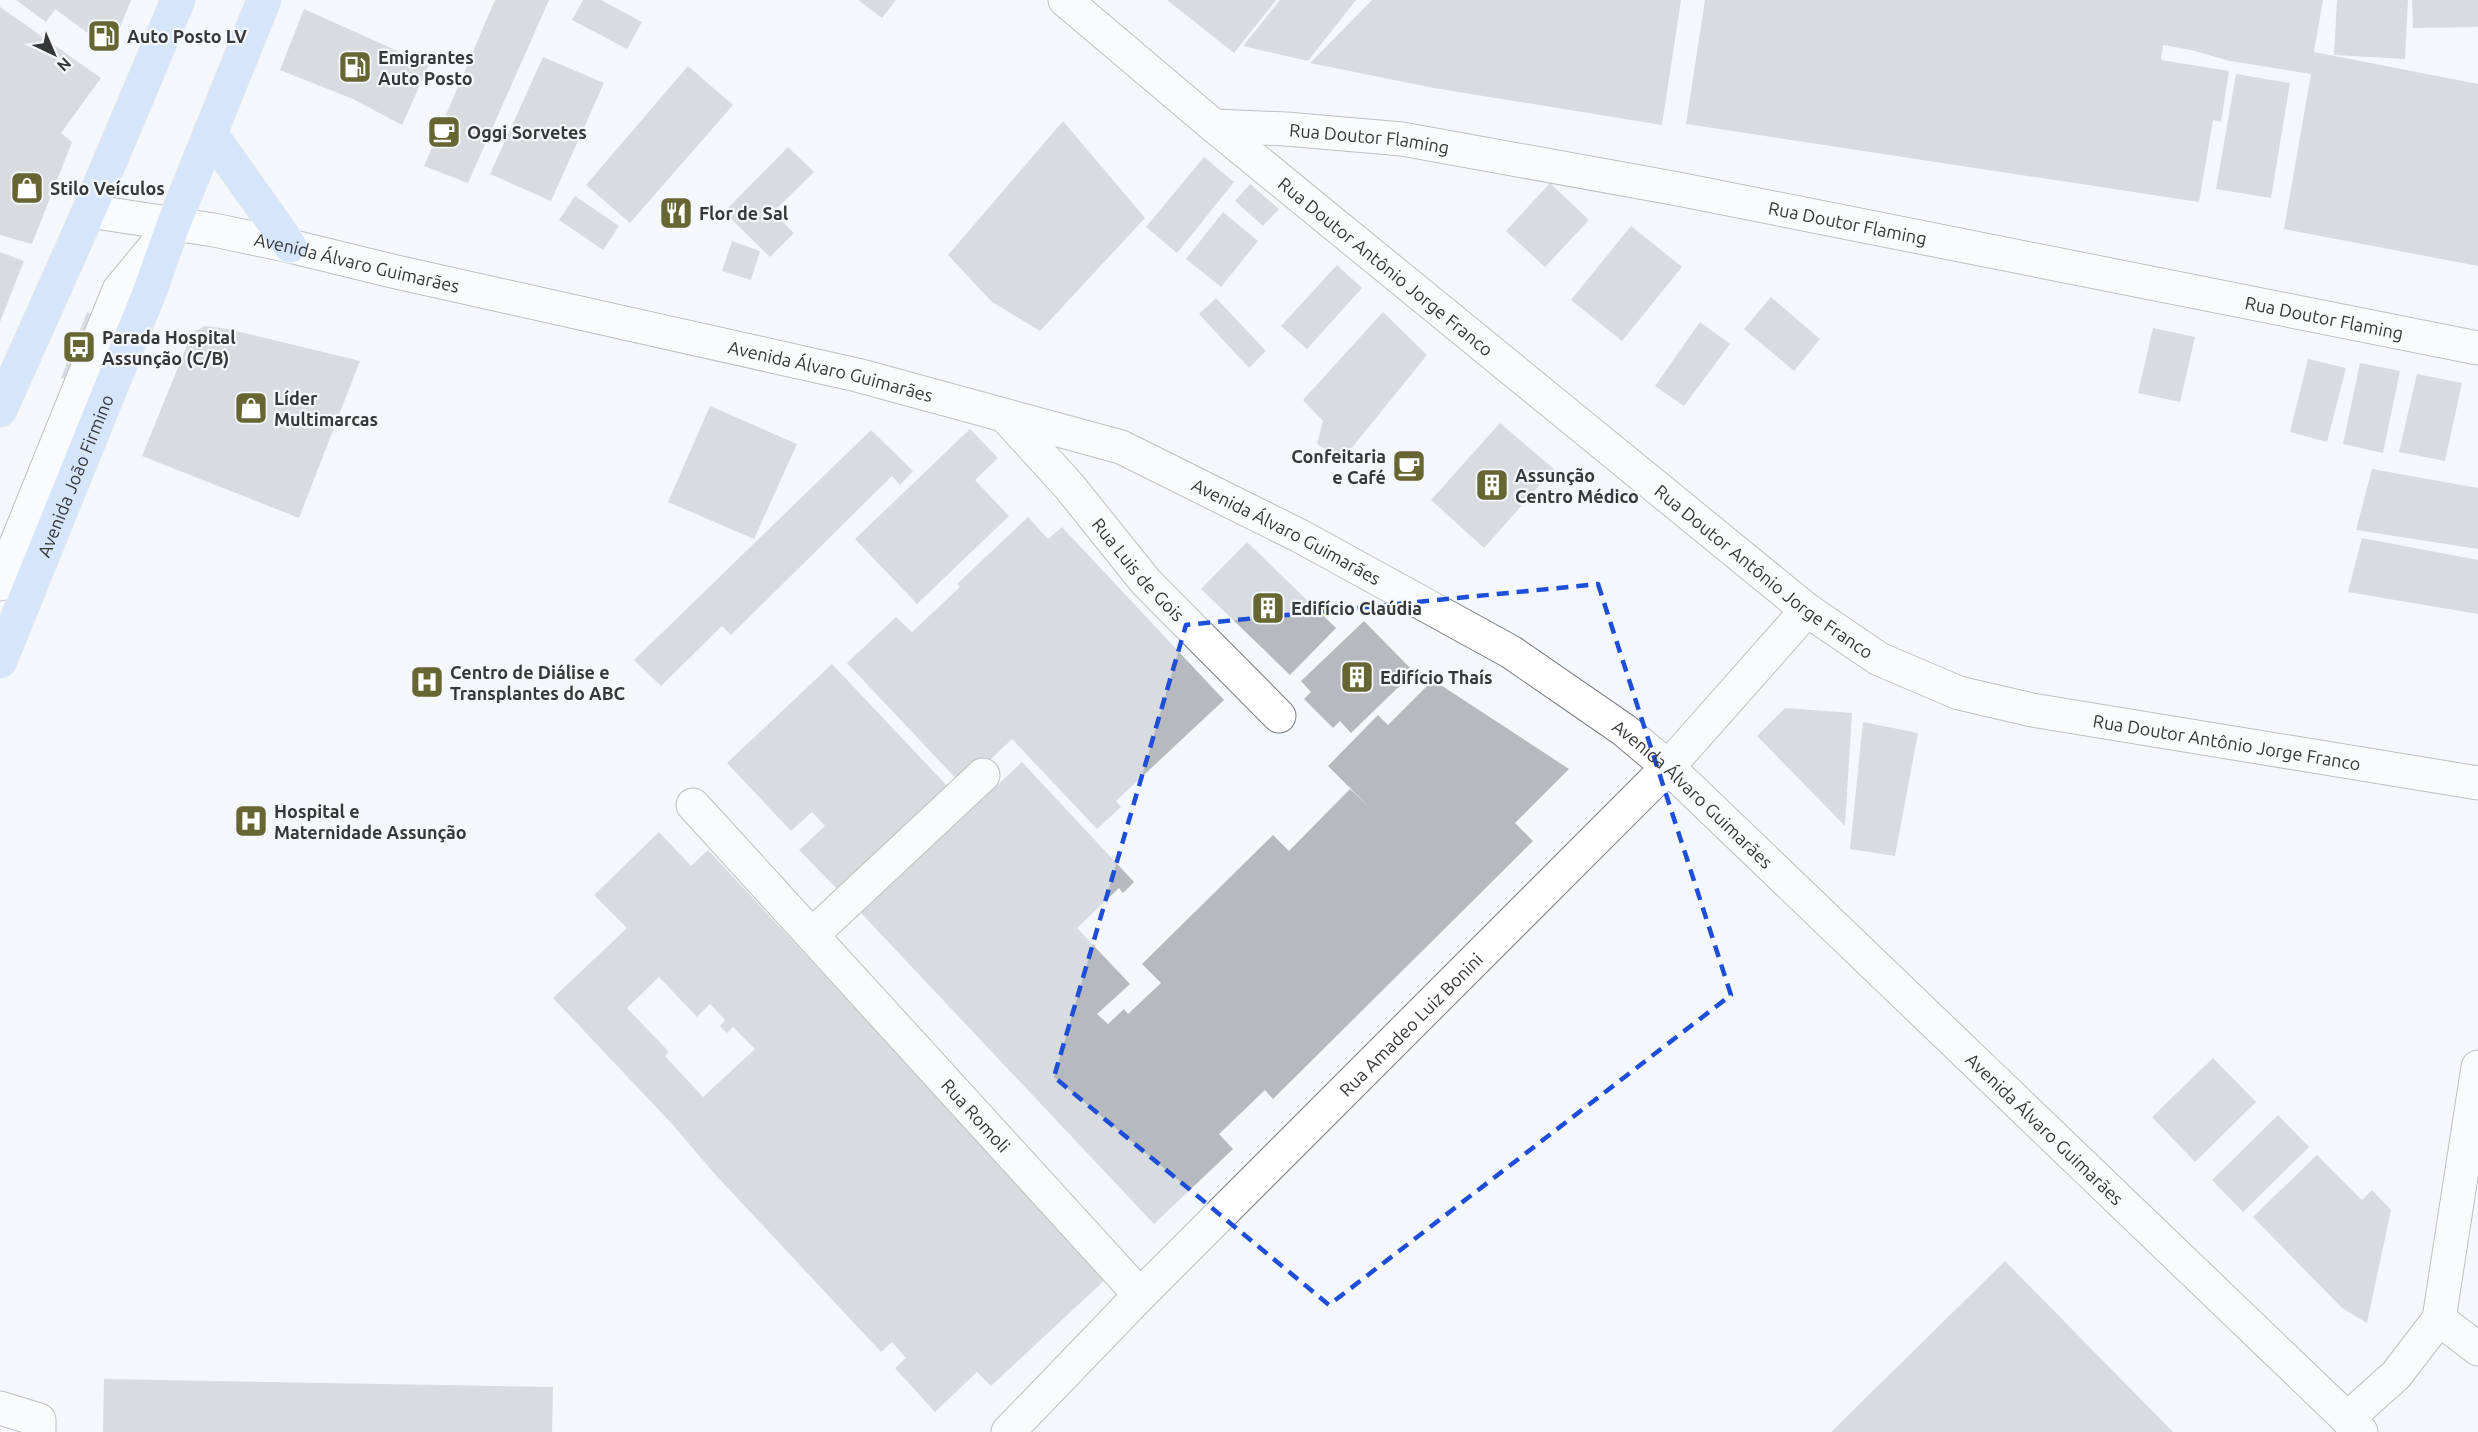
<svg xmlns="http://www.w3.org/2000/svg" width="2478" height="1432" font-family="Ubuntu,sans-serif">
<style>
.building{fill:#b6b9bd;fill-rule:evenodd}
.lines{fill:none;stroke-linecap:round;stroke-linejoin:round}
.minor-casing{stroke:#7a7d81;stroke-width:35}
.major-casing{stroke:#d3d3d3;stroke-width:35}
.minor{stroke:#fff;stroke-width:33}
.major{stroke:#b0cffa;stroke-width:33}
.marked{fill:none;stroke:#1d4ed8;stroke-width:4.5;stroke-dasharray:12 8;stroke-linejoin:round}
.labels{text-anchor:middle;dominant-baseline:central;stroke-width:4.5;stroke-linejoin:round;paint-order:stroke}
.poi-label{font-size:18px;font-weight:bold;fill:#353738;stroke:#f4f7fb;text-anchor:start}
.street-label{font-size:18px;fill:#353738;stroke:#f4f7fb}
</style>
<rect width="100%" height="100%" fill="#f4f7fb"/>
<path class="building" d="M 16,0 L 131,0 L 111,50 L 55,9 L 46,22 Z
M 495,0 L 549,0 L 468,183 L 424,166 Z
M 583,0 L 601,0 L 642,22 L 627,49 L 572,20 Z
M 858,0 L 896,0 L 882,18 Z
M 1167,0 L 1276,0 L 1234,53 Z
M 1280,0 L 1356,0 L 1308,61 L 1243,46 Z
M 1372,0 L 1681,0 L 1662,125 L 1434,88 L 1310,63 Z
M 1705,0 L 2323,0 L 2314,52 L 2478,84 L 2478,266 L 2284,229 L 2311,74 L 2230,61 L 2191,50 L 2163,45 L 2161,60 L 2229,71 L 2221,122 L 2213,120 L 2199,202 L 1686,124 Z
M 2337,0 L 2408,0 L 2405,59 L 2334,55 Z
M 2412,0 L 2478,0 L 2478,27 L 2413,28 Z
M 0,7 L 101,78 L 61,133 L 72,142 L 32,244 L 0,235 Z
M 304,9 L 429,65 L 402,125 L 353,99 L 280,70 Z
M 543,57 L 604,83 L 551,201 L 490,174 Z
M 688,66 L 733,105 L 630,223 L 586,185 Z
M 2236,74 L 2290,83 L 2271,198 L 2216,189 Z
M 1063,121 L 1145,218 L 1040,331 L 992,302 L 948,255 Z
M 788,147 L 814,172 L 773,212 L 794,233 L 770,257 L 724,212 Z
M 1204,157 L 1234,182 L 1177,253 L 1146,227 Z
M 1550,183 L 1589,220 L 1545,267 L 1506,231 Z
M 1250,184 L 1279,209 L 1263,226 L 1235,201 Z
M 575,196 L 619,226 L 603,250 L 559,220 Z
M 1223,212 L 1258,241 L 1221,287 L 1186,259 Z
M 1631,226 L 1682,267 L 1622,341 L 1571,300 Z
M 732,241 L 760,251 L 751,280 L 722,271 Z
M 0,252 L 24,261 L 0,322 Z
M 1337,265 L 1362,288 L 1307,349 L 1281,326 Z
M 1771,297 L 1820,339 L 1794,371 L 1744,329 Z
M 1216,298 L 1266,351 L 1249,368 L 1199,314 Z
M 87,312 L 97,316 L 71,381 L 61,378 Z
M 1383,312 L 1427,355 L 1342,460 L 1317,444 L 1323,421 L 1303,400 Z
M 1700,322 L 1730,344 L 1684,406 L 1655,386 Z
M 205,326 L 228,329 L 360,361 L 299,518 L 142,456 L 192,333 Z
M 2153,328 L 2195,337 L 2180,402 L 2138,393 Z
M 2308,359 L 2346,368 L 2327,442 L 2290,432 Z
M 2360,363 L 2400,371 L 2383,453 L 2343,444 Z
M 2417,374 L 2462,383 L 2445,461 L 2399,452 Z
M 710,406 L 797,444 L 754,539 L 668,502 Z
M 1500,423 L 1554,469 L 1484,548 L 1431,500 Z
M 970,429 L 998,458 L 975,480 L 1009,516 L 917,604 L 855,539 Z
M 871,430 L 913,471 L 900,485 L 892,476 L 731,635 L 722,626 L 661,686 L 634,660 Z
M 2372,469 L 2478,488 L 2478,549 L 2356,530 Z
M 1028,517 L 1048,539 L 1062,527 L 1224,700 L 1116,801 L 1121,807 L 1097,829 L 1012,739 L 963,786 L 847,663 L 896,617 L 912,632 L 960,587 L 957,584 Z
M 2362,538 L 2478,560 L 2478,614 L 2348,592 Z
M 1247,542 L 1336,628 L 1290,675 L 1201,589 Z
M 1364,621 L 1414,672 L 1351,733 L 1340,721 L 1333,728 L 1304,699 L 1311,692 L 1301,681 Z
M 832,664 L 952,791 L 842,894 L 799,850 L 825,826 L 812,812 L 791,831 L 727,763 Z
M 1433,680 L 1569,769 L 1515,823 L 1533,841 L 1273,1099 L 1265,1090 L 1219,1134 L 1233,1149 L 1154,1224 L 861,913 L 1022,762 L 1134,882 L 1123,893 L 1119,888 L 1077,928 L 1130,984 L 1097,1014 L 1108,1024 L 1124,1009 L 1128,1014 L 1161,983 L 1142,964 L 1273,835 L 1289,851 L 1350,789 L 1368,806 L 1328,766 L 1378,715 L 1388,725 Z
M 1785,708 L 1852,713 L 1845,826 L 1757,736 Z
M 1863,722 L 1918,733 L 1895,856 L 1850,849 Z
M 659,832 L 691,866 L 708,850 L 1107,1278 L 991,1386 L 977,1372 L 935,1412 L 895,1368 L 906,1358 L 892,1342 L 881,1352 L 712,1171 L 673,1125 L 553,998 L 627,928 L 594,895 ZM 659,977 L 697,1017 L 710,1004 L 725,1020 L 720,1026 L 727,1033 L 733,1027 L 755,1049 L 703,1097 L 665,1056 L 669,1052 L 627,1008 Z
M 2213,1058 L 2256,1102 L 2195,1162 L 2152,1117 Z
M 2278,1115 L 2309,1147 L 2243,1212 L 2212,1180 Z
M 2317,1155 L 2362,1200 L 2372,1190 L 2391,1210 L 2367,1323 L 2342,1308 L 2253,1217 Z
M 2005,1261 L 2173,1432 L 1831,1432 Z
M 104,1379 L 553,1387 L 552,1432 L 103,1432 Z"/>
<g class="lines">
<defs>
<g id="minor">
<path id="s1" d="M 1065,0 L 1214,126 L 1807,610 L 1879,659 L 1959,693 L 2032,710 L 2478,783"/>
<path id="s2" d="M 1214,126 L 1286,129 L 1402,139 L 1678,189 L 2478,348"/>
<path id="s3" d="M 89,211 L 214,230 L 290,246 L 392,271 L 857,375 L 1121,447 L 1300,536 L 1511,652 L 1624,730 L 1668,767 L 2361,1432"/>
<path id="s4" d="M 1006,417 L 1069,486 L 1146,582 L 1279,716"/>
<path d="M 0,584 L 119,290 L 171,227"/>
<path id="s5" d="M 693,805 L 1140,1295"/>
<path d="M 812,935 L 983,775"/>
<path d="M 2439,1319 L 2478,1349"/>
<path d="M 0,1408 L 39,1420 L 39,1432"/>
<path d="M 2347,1419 L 2396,1375 L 2439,1319 L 2478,1067"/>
<path id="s6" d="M 1008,1432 L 1140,1295 L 1668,767 L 1807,610"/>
</g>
<g id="major">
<path d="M 210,133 L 290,246"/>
<path d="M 0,410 L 89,211 L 178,0"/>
<path id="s7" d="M 0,661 L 149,293 L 174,223 L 264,0"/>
</g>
</defs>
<use href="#minor" class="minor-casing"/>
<use href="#major" class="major-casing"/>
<use href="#minor" class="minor"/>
<use href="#major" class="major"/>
</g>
<path d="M0 0H2478V1432H0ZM 1598,584 L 1731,995 L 1329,1305 L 1054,1077 L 1186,625 Z" fill="#f4f7fb" fill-opacity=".55" fill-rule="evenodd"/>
<path class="marked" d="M 1598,584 L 1731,995 L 1329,1305 L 1054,1077 L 1186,625 Z"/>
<defs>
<symbol id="fuel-square" viewBox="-11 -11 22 22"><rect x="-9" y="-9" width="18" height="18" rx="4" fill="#676532" stroke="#f4f7fb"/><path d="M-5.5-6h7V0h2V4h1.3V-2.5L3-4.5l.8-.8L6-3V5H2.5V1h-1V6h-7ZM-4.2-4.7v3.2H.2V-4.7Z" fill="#fff"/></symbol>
<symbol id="cafe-square" viewBox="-11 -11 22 22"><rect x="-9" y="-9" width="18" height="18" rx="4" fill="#676532" stroke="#f4f7fb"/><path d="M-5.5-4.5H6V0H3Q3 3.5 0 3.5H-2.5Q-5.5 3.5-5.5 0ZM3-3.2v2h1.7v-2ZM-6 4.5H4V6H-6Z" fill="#fff"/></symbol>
<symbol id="shop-square" viewBox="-11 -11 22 22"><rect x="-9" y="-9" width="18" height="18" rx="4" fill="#676532" stroke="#f4f7fb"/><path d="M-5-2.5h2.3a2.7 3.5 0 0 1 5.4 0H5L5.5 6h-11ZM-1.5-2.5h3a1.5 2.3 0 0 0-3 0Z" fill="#fff"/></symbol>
<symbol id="restaurant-square" viewBox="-11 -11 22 22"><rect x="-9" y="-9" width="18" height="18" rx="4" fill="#676532" stroke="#f4f7fb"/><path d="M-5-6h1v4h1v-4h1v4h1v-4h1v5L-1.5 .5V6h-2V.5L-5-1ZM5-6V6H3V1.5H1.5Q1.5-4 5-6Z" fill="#fff"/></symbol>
<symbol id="bus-square" viewBox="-11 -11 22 22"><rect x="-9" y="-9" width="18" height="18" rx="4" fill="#676532" stroke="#f4f7fb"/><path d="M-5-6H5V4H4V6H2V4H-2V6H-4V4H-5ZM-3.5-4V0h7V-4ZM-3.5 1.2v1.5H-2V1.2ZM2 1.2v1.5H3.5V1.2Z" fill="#fff"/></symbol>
<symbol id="building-square" viewBox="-11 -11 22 22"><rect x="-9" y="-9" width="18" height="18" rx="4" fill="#676532" stroke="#f4f7fb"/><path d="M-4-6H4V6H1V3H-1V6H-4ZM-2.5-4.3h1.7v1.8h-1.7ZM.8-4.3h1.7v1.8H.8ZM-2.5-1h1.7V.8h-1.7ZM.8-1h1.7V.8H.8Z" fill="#fff"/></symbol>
<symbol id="hospital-square" viewBox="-11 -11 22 22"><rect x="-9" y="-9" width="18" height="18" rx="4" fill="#676532" stroke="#f4f7fb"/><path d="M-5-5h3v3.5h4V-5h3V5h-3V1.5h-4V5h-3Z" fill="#fff"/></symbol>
</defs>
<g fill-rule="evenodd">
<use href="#fuel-square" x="85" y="17" width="38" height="38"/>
<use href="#fuel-square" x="336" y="48" width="38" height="38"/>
<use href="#cafe-square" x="425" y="113" width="38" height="38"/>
<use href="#shop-square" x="8" y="169" width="38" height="38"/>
<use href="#restaurant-square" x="657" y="194" width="38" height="38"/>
<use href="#bus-square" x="60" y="328" width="38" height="38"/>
<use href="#shop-square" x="232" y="389" width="38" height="38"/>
<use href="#cafe-square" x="1390" y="447" width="38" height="38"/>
<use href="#building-square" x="1473" y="466" width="38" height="38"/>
<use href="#building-square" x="1249" y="589" width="38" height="38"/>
<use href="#building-square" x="1338" y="658" width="38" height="38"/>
<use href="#hospital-square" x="408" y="663" width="38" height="38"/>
<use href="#hospital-square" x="232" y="802" width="38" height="38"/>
</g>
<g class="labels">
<g class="poi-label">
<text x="127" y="36">Auto Posto LV</text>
<text x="378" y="57">Emigrantes<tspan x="378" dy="21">Auto Posto</tspan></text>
<text x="467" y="132">Oggi Sorvetes</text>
<text x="50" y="188">Stilo Veículos</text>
<text x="699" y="213">Flor de Sal</text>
<text x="102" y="337">Parada Hospital<tspan x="102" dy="21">Assunção (C/B)</tspan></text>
<text x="274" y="398">Líder<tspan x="274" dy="21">Multimarcas</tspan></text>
<text x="1386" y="456" text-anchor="end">Confeitaria<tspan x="1386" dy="21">e Café</tspan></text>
<text x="1515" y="475">Assunção<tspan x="1515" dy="21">Centro Médico</tspan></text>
<text x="1291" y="608">Edifício Claúdia</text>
<text x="450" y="672">Centro de Diálise e<tspan x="450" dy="21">Transplantes do ABC</tspan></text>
<text x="1380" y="677">Edifício Thaís</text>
<text x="274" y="811">Hospital e<tspan x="274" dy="21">Maternidade Assunção</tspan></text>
</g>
<g class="street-label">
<text stroke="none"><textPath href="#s2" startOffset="156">Rua Doutor Flaming</textPath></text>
<text stroke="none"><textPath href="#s2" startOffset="642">Rua Doutor Flaming</textPath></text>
<text stroke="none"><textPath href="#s3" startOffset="273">Avenida Álvaro Guimarães</textPath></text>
<text stroke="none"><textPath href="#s1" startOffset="417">Rua Doutor Antônio Jorge Franco</textPath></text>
<text stroke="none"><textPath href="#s2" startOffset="1128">Rua Doutor Flaming</textPath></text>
<text stroke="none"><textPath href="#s3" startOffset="759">Avenida Álvaro Guimarães</textPath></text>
<text stroke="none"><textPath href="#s7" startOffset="200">Avenida João Firmino</textPath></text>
<text stroke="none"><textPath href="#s3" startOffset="1245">Avenida Álvaro Guimarães</textPath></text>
<text stroke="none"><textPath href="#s4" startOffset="202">Rua Luis de Gois</textPath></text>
<text stroke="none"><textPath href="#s1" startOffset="903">Rua Doutor Antônio Jorge Franco</textPath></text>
<text stroke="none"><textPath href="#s1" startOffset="1407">Rua Doutor Antônio Jorge Franco</textPath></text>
<text stroke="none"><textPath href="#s3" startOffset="1731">Avenida Álvaro Guimarães</textPath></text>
<text stroke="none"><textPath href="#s6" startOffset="573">Rua Amadeo Luiz Bonini</textPath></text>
<text stroke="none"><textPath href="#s5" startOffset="420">Rua Romoli</textPath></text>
<text stroke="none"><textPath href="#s3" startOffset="2217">Avenida Álvaro Guimarães</textPath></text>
</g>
</g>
<g transform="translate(54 54) rotate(136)" stroke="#f4f7fb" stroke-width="4.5" paint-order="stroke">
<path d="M0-4.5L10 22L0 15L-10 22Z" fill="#353738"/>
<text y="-9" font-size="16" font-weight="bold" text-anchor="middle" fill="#353738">N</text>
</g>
</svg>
